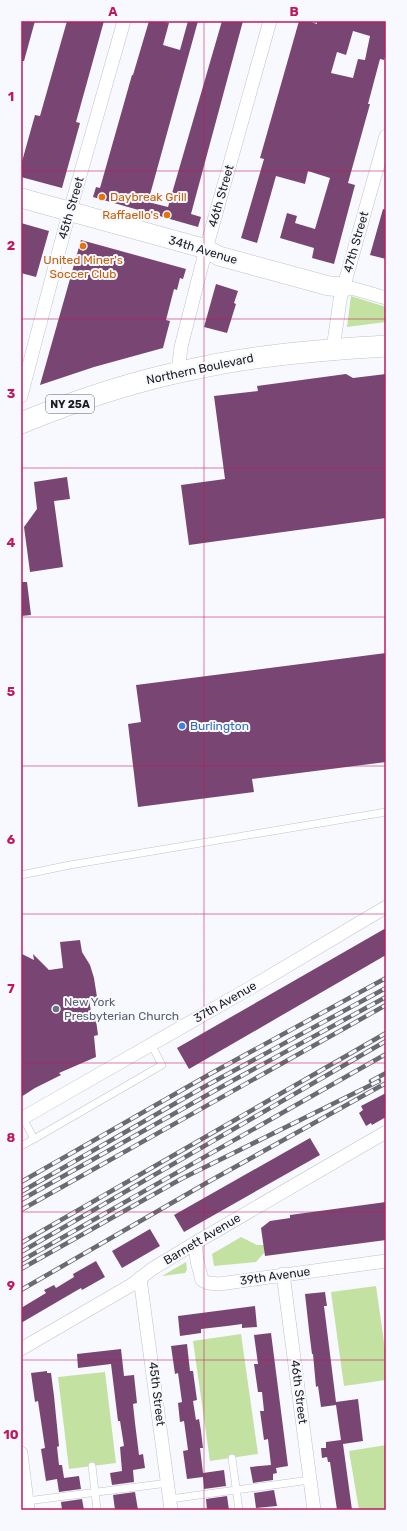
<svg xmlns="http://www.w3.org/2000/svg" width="407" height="1531" font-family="Rubik,sans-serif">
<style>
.green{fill:#c3e2a1}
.building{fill:#794674;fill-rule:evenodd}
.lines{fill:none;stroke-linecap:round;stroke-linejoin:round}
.lane-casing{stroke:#bfc3cb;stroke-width:8}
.street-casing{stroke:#bfc3cb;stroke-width:14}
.secondary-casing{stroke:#bfc3cb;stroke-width:20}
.primary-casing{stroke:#bfc3cb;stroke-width:22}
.lane{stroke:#fff;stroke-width:7}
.street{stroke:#fff;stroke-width:13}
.secondary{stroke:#fff;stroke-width:19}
.primary{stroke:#fff;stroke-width:21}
.rail-casing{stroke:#696b6e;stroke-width:4.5}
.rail{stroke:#f7f9fe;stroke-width:3;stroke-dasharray:9;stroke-linecap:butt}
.grid{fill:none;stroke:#c2185b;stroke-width:1;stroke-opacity:0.55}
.food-dot{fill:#e8710a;stroke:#f7f9fe;stroke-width:1.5}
.shop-dot{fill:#3f7fe0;stroke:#f7f9fe;stroke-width:1.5}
.worship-dot{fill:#6b7280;stroke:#f7f9fe;stroke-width:1.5}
.labels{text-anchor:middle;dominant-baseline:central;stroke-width:4;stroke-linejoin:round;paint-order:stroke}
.shield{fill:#f7f9fe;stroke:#5e6063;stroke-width:1}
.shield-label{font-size:11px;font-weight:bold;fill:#1c1e21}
.street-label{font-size:12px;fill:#1c1e21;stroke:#f7f9fe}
.food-label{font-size:12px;fill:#c56008;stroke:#f7f9fe;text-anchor:start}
.shop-label{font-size:12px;fill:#366cbe;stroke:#f7f9fe;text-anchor:start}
.worship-label{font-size:12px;fill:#5b616d;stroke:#f7f9fe;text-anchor:start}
.neatline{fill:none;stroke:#c2185b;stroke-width:1.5}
.grid-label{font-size:13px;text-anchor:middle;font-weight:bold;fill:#c2185b}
</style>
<rect width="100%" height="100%" fill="#f7f9fe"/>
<path class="green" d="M 351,296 L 386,307 L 386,322 L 347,327 Z
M 241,1237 L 257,1245 L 264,1245 L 265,1252 L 256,1262 L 214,1266 L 212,1254 Z
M 186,1262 L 187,1270 L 185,1273 L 162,1276 Z
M 376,1286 L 386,1356 L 386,1380 L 344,1386 L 331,1292 Z
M 241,1334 L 258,1454 L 210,1461 L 193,1341 Z
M 105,1372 L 116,1463 L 69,1469 L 58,1377 Z
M 386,1445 L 386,1510 L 359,1510 L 349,1451 Z"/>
<path class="building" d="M 21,21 L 35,21 L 24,61 L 21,61 Z
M 67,21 L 104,21 L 76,122 L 80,123 L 62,188 L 21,177 L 21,165 L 35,115 L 40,116 Z
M 149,21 L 161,21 L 169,23 L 163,45 L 180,50 L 188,21 L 198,21 L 148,202 L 168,207 L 222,21 L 243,21 L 191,214 L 201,217 L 198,227 L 93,197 L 96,187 L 100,188 L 132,75 L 133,75 Z
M 299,21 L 308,21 L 317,24 L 317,21 L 386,21 L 386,54 L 384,60 L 380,59 L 368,104 L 370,104 L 348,183 L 355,185 L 334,264 L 312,258 L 314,248 L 280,238 L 287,213 L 297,216 L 295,223 L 315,229 L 330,178 L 308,171 L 305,184 L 276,176 L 257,243 L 241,238 L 264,159 L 260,158 L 264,144 ZM 353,31 L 370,36 L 365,60 L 358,59 L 353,78 L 331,73 L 337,52 L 346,55 Z
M 383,209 L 386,210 L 386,259 L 370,255 Z
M 21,223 L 49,231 L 36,277 L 21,273 Z
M 81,240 L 186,269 L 183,279 L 180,278 L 177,290 L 174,289 L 166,320 L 170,321 L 163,348 L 94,367 L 40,385 Z
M 216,284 L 238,291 L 234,303 L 236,304 L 227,333 L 204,327 Z
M 346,374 L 353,378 L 386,374 L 386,518 L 189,545 L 181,485 L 225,479 L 214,396 L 258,391 L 257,386 Z
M 67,477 L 70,499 L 54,501 L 63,567 L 30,572 L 24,527 L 37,509 L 34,482 Z
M 21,582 L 27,582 L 31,615 L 21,616 Z
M 386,653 L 386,762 L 252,779 L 254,792 L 138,807 L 128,724 L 141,722 L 136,685 Z
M 386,928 L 386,955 L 189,1069 L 177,1048 Z
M 80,940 L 82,952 L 90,965 L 94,978 L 97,997 L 89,998 L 92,1020 L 96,1020 L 98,1035 L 94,1036 L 96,1057 L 59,1073 L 61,1075 L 35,1088 L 21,1097 L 21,963 L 22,954 L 34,960 L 33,954 L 49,970 L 63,968 L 60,942 Z
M 386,1093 L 386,1117 L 372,1125 L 371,1123 L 366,1126 L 359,1113 L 363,1110 L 361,1106 Z
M 310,1138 L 320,1155 L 184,1232 L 174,1215 Z
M 386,1202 L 386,1240 L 265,1256 L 261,1228 L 270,1221 L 290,1218 L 290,1215 Z
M 150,1229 L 160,1246 L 122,1268 L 112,1251 Z
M 96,1261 L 105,1277 L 82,1290 L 81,1288 L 21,1323 L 21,1308 L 46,1293 L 44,1290 L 54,1285 L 56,1288 L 74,1277 L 73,1274 Z
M 325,1292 L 327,1306 L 324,1306 L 336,1402 L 358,1399 L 363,1441 L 343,1444 L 352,1510 L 337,1510 L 330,1462 L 328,1462 L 327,1457 L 322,1458 L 321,1448 L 326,1448 L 326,1442 L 341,1440 L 336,1405 L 321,1407 L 318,1386 L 316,1387 L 313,1354 L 312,1354 L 309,1330 L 305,1294 Z
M 255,1306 L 257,1327 L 242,1328 L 242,1324 L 227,1326 L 201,1329 L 201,1333 L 180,1336 L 178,1316 Z
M 271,1333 L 288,1466 L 276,1468 L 277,1473 L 273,1474 L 273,1480 L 253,1483 L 250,1467 L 271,1465 L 268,1439 L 264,1440 L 260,1411 L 264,1411 L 262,1392 L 258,1392 L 254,1364 L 258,1364 L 254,1335 Z
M 187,1344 L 190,1371 L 193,1371 L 197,1400 L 193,1401 L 196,1420 L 199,1419 L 201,1431 L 203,1448 L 200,1448 L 203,1473 L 224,1470 L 226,1486 L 204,1489 L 203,1477 L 187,1479 L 183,1451 L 188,1450 L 184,1421 L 180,1422 L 178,1403 L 182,1402 L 178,1373 L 175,1374 L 171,1346 Z
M 121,1349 L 124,1376 L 134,1375 L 137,1403 L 133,1404 L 135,1423 L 139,1455 L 143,1454 L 145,1468 L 133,1470 L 134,1482 L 112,1485 L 110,1473 L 122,1471 L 120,1447 L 124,1446 L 120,1421 L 118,1421 L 111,1364 L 78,1368 L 77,1354 Z
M 47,1371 L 47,1373 L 51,1373 L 54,1396 L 59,1446 L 57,1447 L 59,1465 L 62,1465 L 64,1478 L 79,1476 L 81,1489 L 59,1492 L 57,1479 L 46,1481 L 41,1449 L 45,1448 L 38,1401 L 35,1402 L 31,1373 Z
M 274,1490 L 277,1506 L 256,1508 L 254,1493 Z
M 135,1492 L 138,1510 L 115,1510 L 113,1495 Z
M 227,1496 L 229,1510 L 207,1510 L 206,1499 Z
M 82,1499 L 84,1510 L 62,1510 L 61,1502 Z"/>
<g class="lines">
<defs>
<path id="lane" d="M 21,875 L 70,865 L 386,812
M 23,1118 L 34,1139 L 162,1065 L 151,1044
M 21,1146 L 34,1139
M 232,1458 L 239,1510
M 92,1466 L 97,1510
M 170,1499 L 310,1480
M 27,1501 L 168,1483"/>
<path id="street" d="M 344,287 L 355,289 L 386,298
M 333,349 L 340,300 L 386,136
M 178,372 L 181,347 L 206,249 L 270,21
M 21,396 L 65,228 L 124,21
M 21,1119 L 250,988 L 386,907
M 195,1243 L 197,1261 L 202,1280 L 208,1283 L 219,1284 L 386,1261
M 283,1274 L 314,1510
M 140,1278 L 171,1510
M 21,1349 L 133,1284 L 152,1269 L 195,1243 L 386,1132
M 21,1453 L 28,1510"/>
<path id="secondary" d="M 21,198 L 206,249 L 219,256 L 329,286 L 344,287"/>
<path id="primary" d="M 21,423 C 77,400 134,381 194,369 C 257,355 321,350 386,346"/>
</defs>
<use href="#lane" class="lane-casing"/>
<use href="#street" class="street-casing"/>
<use href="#secondary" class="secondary-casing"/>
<use href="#primary" class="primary-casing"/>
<use href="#lane" class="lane"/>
<use href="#street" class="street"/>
<use href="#secondary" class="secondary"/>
<use href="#primary" class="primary"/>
<defs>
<path id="rail" d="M 371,1081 L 386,1073
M 21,1182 L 210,1074 L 386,978
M 21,1192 L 202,1088 L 386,988
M 21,1200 L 232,1081 L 386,997
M 21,1210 L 386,1005
M 21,1243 L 386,1033
M 21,1252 L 386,1041
M 21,1261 L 386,1054
M 21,1269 L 181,1179 L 379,1081
M 21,1290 L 208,1182 L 386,1083"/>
</defs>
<use href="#rail" class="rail-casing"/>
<use href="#rail" class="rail"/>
</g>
<path class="grid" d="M 204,21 L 204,1510M 21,171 L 386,171M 21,319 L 386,319M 21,468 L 386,468M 21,617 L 386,617M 21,766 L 386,766M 21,914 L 386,914M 21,1063 L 386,1063M 21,1212 L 386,1212M 21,1360 L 386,1360"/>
<g class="food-dot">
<circle cx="102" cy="197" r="4"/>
<circle cx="167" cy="215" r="4"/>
<circle cx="83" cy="246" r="4"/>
</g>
<circle class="shop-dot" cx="182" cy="726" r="4"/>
<circle class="worship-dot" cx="56" cy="1009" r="4"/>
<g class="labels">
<rect class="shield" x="46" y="395" width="48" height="18" rx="3"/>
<g class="shield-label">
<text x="70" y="404">NY 25A</text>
</g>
<g class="street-label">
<text transform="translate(221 196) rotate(-74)">46th Street</text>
<text transform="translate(71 208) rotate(-74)">45th Street</text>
<text transform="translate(356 242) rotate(-74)">47th Street</text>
<text transform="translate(203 250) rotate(17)">34th Avenue</text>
<text transform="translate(200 369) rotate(-12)">Northern Boulevard</text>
<text transform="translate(225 1002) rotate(-30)">37th Avenue</text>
<text transform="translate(202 1239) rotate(-31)">Barnett Avenue</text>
<text transform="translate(275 1276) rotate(-8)">39th Avenue</text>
<text transform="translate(299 1392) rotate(83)">46th Street</text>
<text transform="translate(157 1394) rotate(83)">45th Street</text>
</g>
<g class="food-label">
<text x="110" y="197">Daybreak Grill</text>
<text x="159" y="215" text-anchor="end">Raffaello's</text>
<text x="83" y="260" text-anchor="middle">United Miner's<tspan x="83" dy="14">Soccer Club</tspan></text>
</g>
<g class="shop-label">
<text x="190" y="726">Burlington</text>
</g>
<g class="worship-label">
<text x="64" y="1002">New York<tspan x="64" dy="14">Presbyterian Church</tspan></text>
</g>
</g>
<rect width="407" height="1531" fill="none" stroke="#f7f9fe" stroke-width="44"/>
<rect x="22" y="22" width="363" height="1487" class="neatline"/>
<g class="grid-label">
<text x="113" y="16">A</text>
<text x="294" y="16">B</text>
<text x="11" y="101">1</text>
<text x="11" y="250">2</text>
<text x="11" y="398">3</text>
<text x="11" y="547">4</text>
<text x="11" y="696">5</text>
<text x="11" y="844">6</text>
<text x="11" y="993">7</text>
<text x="11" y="1142">8</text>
<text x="11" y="1290">9</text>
<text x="11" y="1439">10</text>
</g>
</svg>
